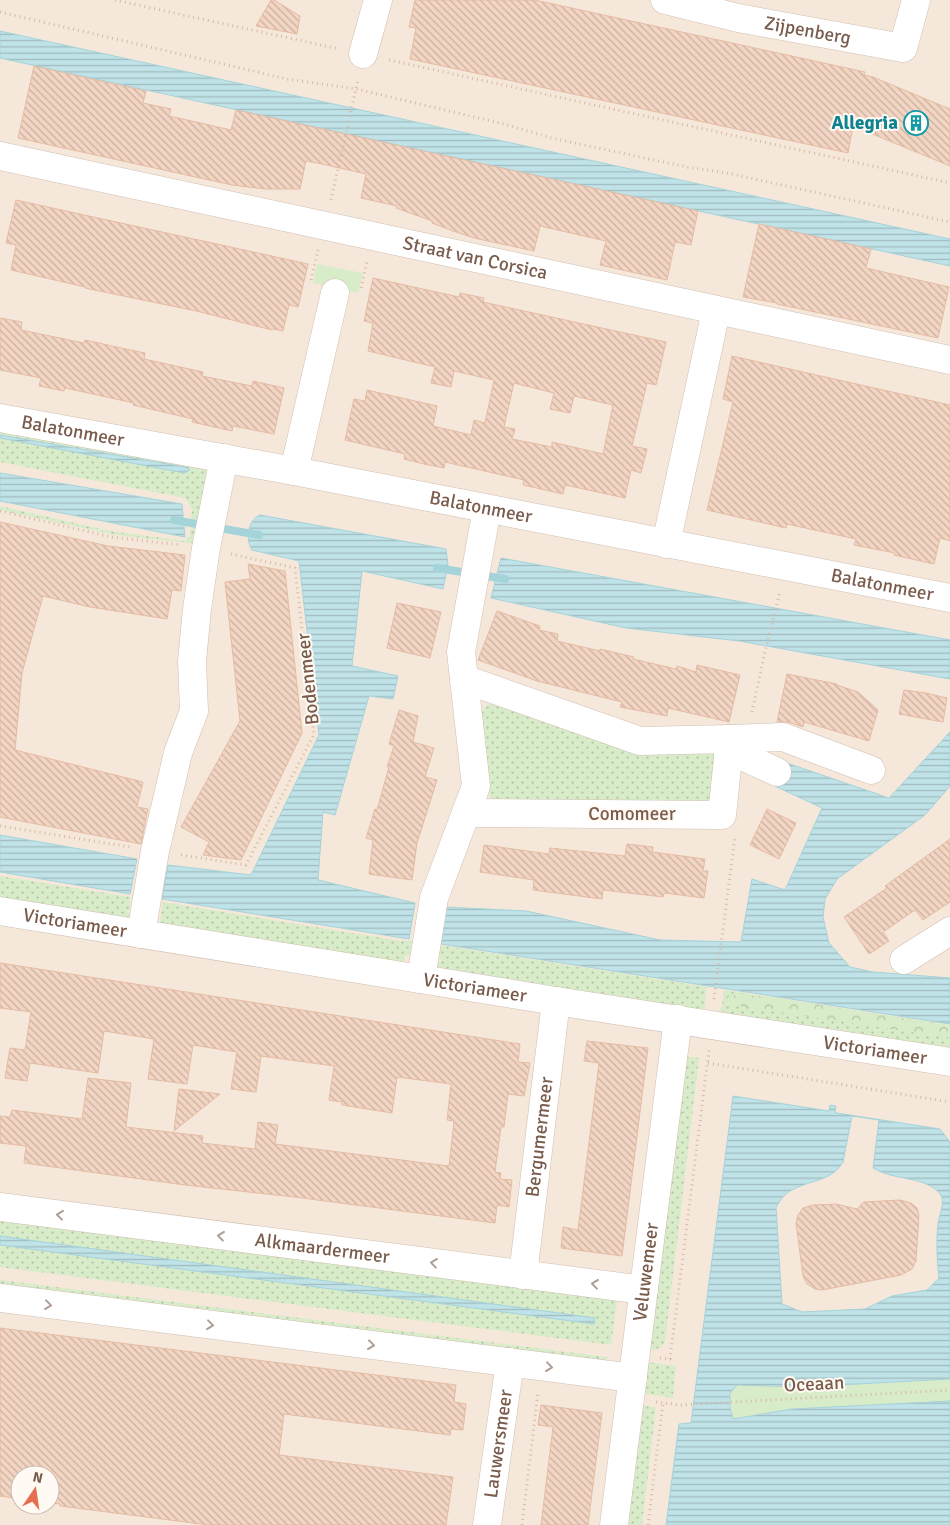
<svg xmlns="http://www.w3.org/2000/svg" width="950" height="1525" font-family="Signika,sans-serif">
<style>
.residential{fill:#f5e8da;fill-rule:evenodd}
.grass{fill:url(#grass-dots)}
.forest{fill:url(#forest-crowns)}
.park{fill:#d8ecc9}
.water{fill:url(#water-rules);stroke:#a5d3da;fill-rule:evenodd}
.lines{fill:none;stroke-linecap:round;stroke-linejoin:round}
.stream{stroke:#a5d3da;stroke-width:8}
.building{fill:url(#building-back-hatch);stroke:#e6bba3;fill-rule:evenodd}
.minor-casing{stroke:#d1beb0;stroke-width:29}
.path{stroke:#d9b8a5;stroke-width:3;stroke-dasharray:1 4;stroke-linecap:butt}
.minor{stroke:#fff;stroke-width:28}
.oneway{stroke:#af9d94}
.labels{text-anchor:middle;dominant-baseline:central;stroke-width:4;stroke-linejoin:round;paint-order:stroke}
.street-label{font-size:19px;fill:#7a5c4d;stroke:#fffaf3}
.culture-label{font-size:19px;font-weight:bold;fill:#0d838f;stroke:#fffaf3;text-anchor:end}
</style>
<defs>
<pattern id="grass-dots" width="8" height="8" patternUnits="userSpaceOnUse" patternTransform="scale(1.25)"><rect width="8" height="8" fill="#d8ecc9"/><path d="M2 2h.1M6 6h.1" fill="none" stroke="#b4c2a5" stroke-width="1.8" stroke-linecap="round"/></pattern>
<pattern id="forest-crowns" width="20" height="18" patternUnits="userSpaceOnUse" patternTransform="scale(1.25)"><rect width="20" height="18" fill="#d8ecc9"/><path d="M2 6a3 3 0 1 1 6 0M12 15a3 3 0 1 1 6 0" fill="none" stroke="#b4c2a5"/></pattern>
<pattern id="water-rules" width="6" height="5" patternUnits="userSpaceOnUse" patternTransform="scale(1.25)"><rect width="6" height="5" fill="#bfe3e8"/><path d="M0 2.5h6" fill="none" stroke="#a0bbbe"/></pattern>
<pattern id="building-back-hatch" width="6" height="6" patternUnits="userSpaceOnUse" patternTransform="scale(1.25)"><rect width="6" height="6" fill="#f3d5c3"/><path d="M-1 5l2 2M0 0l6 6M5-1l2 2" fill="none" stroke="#cab0a1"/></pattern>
</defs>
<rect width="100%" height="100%" fill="#fdf6ec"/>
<path class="residential" d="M 0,0 L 950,0 L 950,1525 L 0,1525 ZM 20,1475 L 50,1475 L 50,1505 L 20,1505 Z"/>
<path class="grass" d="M 0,426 L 205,466 L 211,479 L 199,544 L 116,535 L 0,510 L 0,506 L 110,531 L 185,541 L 190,536 L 192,509 L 185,498 L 0,462 Z
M 496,700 L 710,750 L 718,758 L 712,802 L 702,808 L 696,801 L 511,800 L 493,803 L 489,794 L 478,729 L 478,717 L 485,707 Z
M 0,876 L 130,897 L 130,910 L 127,910 L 127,912 L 131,914 L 126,921 L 0,904 Z
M 163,902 L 401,941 L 412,941 L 410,955 L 405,955 L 404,967 L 159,929 Z
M 440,945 L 707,987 L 705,1005 L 706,1005 L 702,1010 L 439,970 L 436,966 L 436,962 L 441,962 L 442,960 L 439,959 Z
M 724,990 L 950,1025 L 950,1053 L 726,1017 L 721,1012 L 720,1008 L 722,1007 Z
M 683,1056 L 699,1058 L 665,1342 C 659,1350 655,1351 646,1349 Z
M 0,1215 L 618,1296 L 611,1345 L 0,1267 L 0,1245 L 594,1324 L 594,1318 L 0,1236 Z
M 0,1280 L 607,1357 L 606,1365 L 0,1291 Z
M 648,1362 L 676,1366 L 673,1398 L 640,1393 Z
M 638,1405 L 656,1407 L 642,1525 L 624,1525 Z"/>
<path class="forest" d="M 728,995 L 773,997 L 950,1026 L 950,1038 L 726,1004 Z"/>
<path class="park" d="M 317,264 L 363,273 L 358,293 L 313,283 Z
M 950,1379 L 950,1401 L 792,1409 L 732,1419 L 730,1393 L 737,1385 L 802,1387 Z"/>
<path class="water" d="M 0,31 L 950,239 L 950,266 L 0,58 Z
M 0,435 L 185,467 L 190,470 L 184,473 L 0,438 Z
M 0,473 L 182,504 L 185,537 L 0,501 Z
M 260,515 L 446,549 L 448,565 L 443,589 L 362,571 L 352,666 L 398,676 L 393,699 L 369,696 L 335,815 L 323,812 L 318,880 L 415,903 L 409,939 L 162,899 L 168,865 L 251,875 L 319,735 L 299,561 L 252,550 C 245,539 248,520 260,515 Z
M 501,558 L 950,640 L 950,679 L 739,641 L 626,628 L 491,598 Z
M 950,732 L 950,786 L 925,815 L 837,879 L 825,899 L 823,917 L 829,943 L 850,967 L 873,972 L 950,978 L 950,1024 L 441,944 L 446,907 L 526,911 L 660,940 L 741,942 L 752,879 L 785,890 L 822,808 L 775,786 L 784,762 L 889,798 Z
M 0,835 L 137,859 L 130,894 L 0,872 Z
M 733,1096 L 829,1111 L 830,1105 L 836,1106 L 835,1112 L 837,1113 L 940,1129 L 950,1142 L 950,1379 L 802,1387 L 737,1385 L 730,1393 L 730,1407 L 733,1419 L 792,1409 L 950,1401 L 950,1525 L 666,1525 L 679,1424 L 691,1423 ZM 852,1116 L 879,1120 L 873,1168 C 888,1177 905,1177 921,1182 C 929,1185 939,1189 942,1198 C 944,1205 939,1216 938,1224 C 936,1242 937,1261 939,1278 L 927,1290 L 892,1296 L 865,1309 L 802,1312 L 782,1304 L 776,1207 C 779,1203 782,1197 786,1194 C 803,1180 832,1183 843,1162 Z
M 0,1236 L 595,1318 L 594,1324 L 0,1245 Z"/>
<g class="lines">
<path class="stream" d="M 174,520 L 259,535
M 437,568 L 505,579"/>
</g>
<path class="building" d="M 271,0 L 274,0 L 300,16 L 297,34 L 256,26 Z
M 415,0 L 535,0 L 865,72 L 864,75 L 873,77 L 950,109 L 950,166 L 853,126 L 848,153 L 410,59 L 416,28 L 409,27 Z
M 34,66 L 146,91 L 143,103 L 171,109 L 169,116 L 205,124 L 231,130 L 236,110 L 698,211 L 691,245 L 675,242 L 667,280 L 600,265 L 606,241 L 540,226 L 534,251 L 474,238 L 453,231 L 432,223 L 432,221 L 396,208 L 397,206 L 361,198 L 366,174 L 322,164 L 306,161 L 300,189 L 265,189 L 232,185 L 18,138 Z
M 16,200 L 308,264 L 298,307 L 289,305 L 283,331 L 273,329 L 272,330 L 196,311 L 85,288 L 85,287 L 11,270 L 16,245 L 6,243 Z
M 759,224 L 871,249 L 866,268 L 949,287 L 938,338 L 777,304 L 777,303 L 743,297 Z
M 373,278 L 459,297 L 460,293 L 484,298 L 483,302 L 666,342 L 656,385 L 647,383 L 632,446 L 647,449 L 641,473 L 631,470 L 625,498 L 565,485 L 563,494 L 523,485 L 524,480 L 445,462 L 444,468 L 424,464 L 404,459 L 405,454 L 345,440 L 354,399 L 365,401 L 367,390 L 437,406 L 433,426 L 471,435 L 474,420 L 485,423 L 494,380 L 454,371 L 451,387 L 431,383 L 435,367 L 368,351 L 373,323 L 364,321 ZM 514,383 L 554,393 L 550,409 L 570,413 L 574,396 L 613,405 L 603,454 L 552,442 L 552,447 L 512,439 L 515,429 L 504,427 Z
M 0,318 L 22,322 L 21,330 L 84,343 L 85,340 L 135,351 L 145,353 L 144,359 L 203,372 L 202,376 L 252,386 L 253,381 L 284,388 L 274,434 L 233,426 L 232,431 L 192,422 L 193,419 L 133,405 L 134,403 L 65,388 L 64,391 L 39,386 L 41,378 L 0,370 Z
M 732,356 L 950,405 L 950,541 L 940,538 L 934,564 L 894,555 L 895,553 L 854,545 L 856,539 L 787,524 L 786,528 L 707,510 L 733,402 L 723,399 Z
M 0,522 L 108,546 L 185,555 L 181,591 L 172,590 L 167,619 L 90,607 L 43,596 L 22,673 L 15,750 L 143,782 L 137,807 L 148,809 L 141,844 L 0,817 Z
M 248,564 L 285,571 L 302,733 L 241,860 L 203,855 L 209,842 L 181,827 L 240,721 L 225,582 L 250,579 Z
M 397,603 L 441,612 L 430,658 L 387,648 Z
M 497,611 L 540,626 L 539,630 L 558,634 L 557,641 L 600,651 L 600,649 L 634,657 L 633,659 L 676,669 L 677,666 L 696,672 L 697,665 L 740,675 L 729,722 L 668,708 L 667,716 L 620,707 L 622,702 L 537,681 L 478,660 Z
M 787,674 L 837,684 L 837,685 L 858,692 L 878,710 L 869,741 L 804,722 L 803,727 L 788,722 L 777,722 Z
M 904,690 L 926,693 L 947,698 L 943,722 L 899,714 Z
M 399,710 L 418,716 L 413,742 L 434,748 L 425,777 L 437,780 L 417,843 L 412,880 L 369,874 L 373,840 L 366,838 L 375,809 L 377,810 L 389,767 L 387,767 L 394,746 L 389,744 Z
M 767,809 L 796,823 L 779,859 L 750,845 Z
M 950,839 L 950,902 L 923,920 L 915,910 L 883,932 L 889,941 L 869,954 L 844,917 L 887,888 L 885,886 Z
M 627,844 L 653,847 L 652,852 L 705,859 L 703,871 L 708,871 L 704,898 L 664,893 L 663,897 L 603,890 L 602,899 L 533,890 L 534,880 L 480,872 L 484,845 L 549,854 L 550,848 L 625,856 Z
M 0,963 L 520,1044 L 518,1062 L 530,1063 L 524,1096 L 508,1094 L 504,1127 L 501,1127 L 495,1172 L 501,1173 L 500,1179 L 512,1180 L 509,1207 L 497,1205 L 495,1223 L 294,1197 L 185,1185 L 24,1163 L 26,1146 L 0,1143 L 0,1116 L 10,1117 L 12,1110 L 82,1119 L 88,1078 L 131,1083 L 126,1127 L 203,1136 L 202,1143 L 255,1149 L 258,1122 L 278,1125 L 275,1144 L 449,1166 L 454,1121 L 447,1120 L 451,1084 L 397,1077 L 392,1113 L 342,1105 L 342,1102 L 329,1100 L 334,1066 L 261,1056 L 256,1092 L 231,1089 L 237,1052 L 193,1045 L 187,1084 L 148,1079 L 154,1039 L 104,1031 L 98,1073 L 30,1063 L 27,1081 L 5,1078 L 10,1048 L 25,1050 L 31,1012 L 0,1008 Z
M 587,1041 L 648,1048 L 622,1256 L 561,1248 L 563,1227 L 578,1230 L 599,1063 L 584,1061 Z
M 179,1089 L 220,1094 L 174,1131 Z
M 900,1200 L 911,1203 L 917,1208 L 919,1215 L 916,1261 L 912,1269 L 901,1275 L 822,1290 L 815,1289 L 807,1284 L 803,1276 L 796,1223 L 798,1215 L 803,1208 L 813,1205 L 836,1204 L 857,1209 L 864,1202 Z
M 0,1328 L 456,1385 L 454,1402 L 466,1404 L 463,1430 L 451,1429 L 450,1435 L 284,1414 L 279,1455 L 453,1477 L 446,1525 L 209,1525 L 60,1506 L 60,1504 L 50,1503 L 50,1475 L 20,1475 L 20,1499 L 0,1496 Z
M 541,1405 L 602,1413 L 588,1525 L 541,1525 L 553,1427 L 538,1425 Z"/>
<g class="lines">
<defs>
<g id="minor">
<path id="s1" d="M 665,0 L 738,18 L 903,48 L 916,0"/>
<path d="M 363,54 L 378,0"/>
<path id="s2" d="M 0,156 L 950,360"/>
<path id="s3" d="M 0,418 L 294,471 L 950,598"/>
<path d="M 294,471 L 335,293"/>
<path d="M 666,544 L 716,311"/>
<path d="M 464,679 L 640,741 L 730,739 L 722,815 L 466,813"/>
<path d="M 730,739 L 783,737 L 871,770"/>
<path d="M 728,755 L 744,757 L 777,772"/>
<path id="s4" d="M 0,911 L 556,1001 L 950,1062"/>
<path d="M 141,934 L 155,851 L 178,753 L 194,711 L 192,661 L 197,609 L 206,548 L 224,458"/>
<path d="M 904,960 L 950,931"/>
<path d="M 421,979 L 434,898 L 476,786 L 461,652 L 487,509"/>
<path id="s5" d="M 0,1207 L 644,1290"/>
<path id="s6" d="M 523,1275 L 556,1001"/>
<path d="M 0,1298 L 633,1378"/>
<path id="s7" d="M 487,1525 L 510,1362"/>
<path id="s8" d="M 614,1525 L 678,1019"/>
</g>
</defs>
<use href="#minor" class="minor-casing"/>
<path class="path" d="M 115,0 L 339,49
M 0,12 L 287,79 L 356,89 L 504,124 L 551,138 L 687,167 L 727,173 L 950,222
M 389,60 L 950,183
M 331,200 L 358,79
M 311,280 L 318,250
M 361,288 L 367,262
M 0,511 L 111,537 L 181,545
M 752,712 L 764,656 L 780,591
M 0,826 L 130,847
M 181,855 L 246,865 L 314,734 L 295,568 L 231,554
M 714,999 L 735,837
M 708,1063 L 950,1102
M 660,1358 L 670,1359 L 709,1050
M 656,1402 L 680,1405 L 950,1390
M 522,1525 L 538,1392
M 648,1525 L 663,1402"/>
<use href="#minor" class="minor"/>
</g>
<defs><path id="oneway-chevron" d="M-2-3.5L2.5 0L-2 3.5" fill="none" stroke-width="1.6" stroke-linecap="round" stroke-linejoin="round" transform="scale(1.25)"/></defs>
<g class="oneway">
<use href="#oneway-chevron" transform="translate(60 1215) rotate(-173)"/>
<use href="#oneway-chevron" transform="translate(221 1236) rotate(-173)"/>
<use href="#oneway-chevron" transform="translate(434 1263) rotate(-173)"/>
<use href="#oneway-chevron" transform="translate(595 1284) rotate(-173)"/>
<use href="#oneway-chevron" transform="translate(48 1305) rotate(7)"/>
<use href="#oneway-chevron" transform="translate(210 1325) rotate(7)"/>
<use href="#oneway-chevron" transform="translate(371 1345) rotate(7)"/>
<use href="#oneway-chevron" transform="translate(549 1367) rotate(7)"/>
</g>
<defs>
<symbol id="building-ring" viewBox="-11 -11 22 22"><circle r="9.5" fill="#fffaf3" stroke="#0f9aa8" stroke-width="1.5"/><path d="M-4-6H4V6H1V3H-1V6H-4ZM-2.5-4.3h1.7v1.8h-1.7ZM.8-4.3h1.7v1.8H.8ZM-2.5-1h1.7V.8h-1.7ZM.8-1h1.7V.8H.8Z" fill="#0f9aa8"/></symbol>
</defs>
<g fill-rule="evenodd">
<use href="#building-ring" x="902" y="109" width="28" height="28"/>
</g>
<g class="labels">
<g class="street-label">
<text stroke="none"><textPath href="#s1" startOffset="146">Zijpenberg</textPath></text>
<text stroke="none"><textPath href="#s2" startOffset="486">Straat van Corsica</textPath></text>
<text stroke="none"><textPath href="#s3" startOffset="74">Balatonmeer</textPath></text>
<text stroke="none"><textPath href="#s3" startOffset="489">Balatonmeer</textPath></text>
<text stroke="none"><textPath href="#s3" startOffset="898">Balatonmeer</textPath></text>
<text transform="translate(308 679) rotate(-96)">Bodenmeer</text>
<text x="632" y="814">Comomeer</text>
<text stroke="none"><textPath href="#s4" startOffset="76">Victoriameer</textPath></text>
<text stroke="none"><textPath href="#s4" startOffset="481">Victoriameer</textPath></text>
<text stroke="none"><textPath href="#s4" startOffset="886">Victoriameer</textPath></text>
<text stroke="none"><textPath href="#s6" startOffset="139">Bergumermeer</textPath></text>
<text stroke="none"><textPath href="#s5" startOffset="325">Alkmaardermeer</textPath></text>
<text stroke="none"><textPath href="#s8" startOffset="255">Veluwemeer</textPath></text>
<text transform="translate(814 1384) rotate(-3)">Oceaan</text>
<text stroke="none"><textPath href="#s7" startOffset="82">Lauwersmeer</textPath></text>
</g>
<g class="culture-label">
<text x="898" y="123">Allegria</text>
</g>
</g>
<g transform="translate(35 1490) rotate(13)"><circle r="24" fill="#fffaf3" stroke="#cabbb1"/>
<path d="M0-4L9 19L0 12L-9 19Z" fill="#e76f51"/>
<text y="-8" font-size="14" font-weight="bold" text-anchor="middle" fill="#7a5c4d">N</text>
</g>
</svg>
